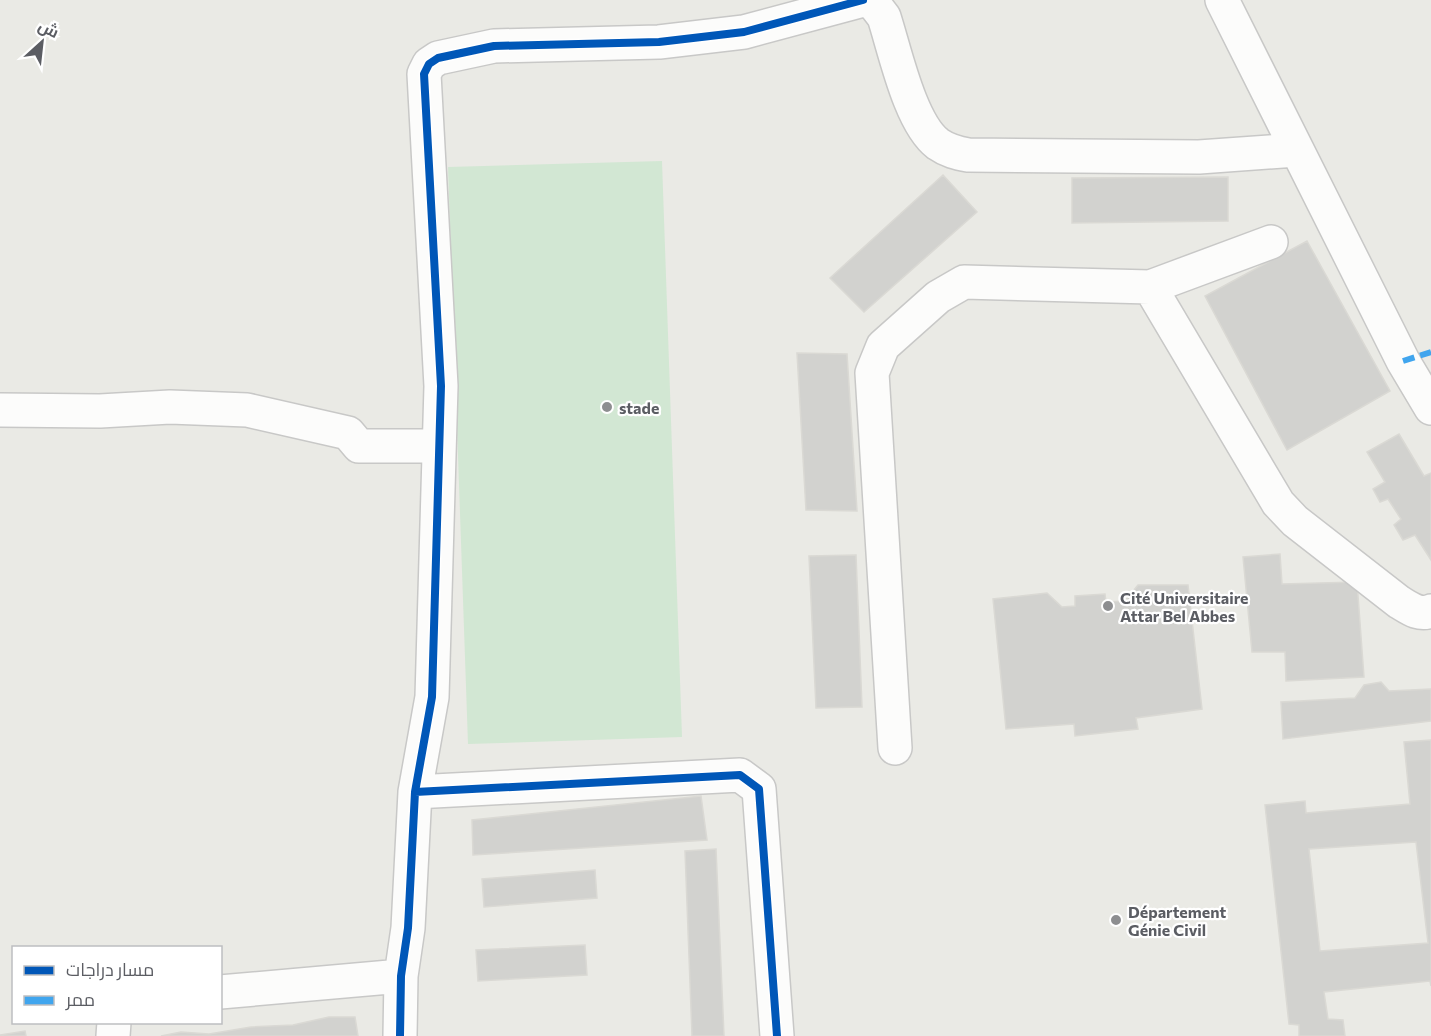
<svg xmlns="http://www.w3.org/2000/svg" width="1431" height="1036" font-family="Commissioner,Cairo,sans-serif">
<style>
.green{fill:#d2e7d3}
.building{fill:#d2d2cf;stroke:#dad9d4;stroke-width:1.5;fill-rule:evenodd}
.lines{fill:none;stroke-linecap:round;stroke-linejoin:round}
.minor-casing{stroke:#c8c8c7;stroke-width:36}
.minor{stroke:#fcfcfb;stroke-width:33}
.quiet{stroke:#40a5ee;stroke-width:6;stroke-dasharray:12 6;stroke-linecap:butt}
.cycleway-casing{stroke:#fff;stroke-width:11}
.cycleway{stroke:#0057b8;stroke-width:8}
.poi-dot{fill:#8d8e90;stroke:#fff;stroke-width:2}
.labels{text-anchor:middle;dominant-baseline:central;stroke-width:4.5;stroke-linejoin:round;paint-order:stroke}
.poi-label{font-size:16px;font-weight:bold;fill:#5b5d63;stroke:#fff;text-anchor:start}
</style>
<rect width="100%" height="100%" fill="#eaeae5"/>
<path class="green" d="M 662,161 L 682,737 L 468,744 L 448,167 Z"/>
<path class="building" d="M 943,175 L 977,212 L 864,312 L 830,278 Z
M 1228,177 L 1228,221 L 1072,223 L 1072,178 Z
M 1307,241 L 1390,391 L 1287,450 L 1205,296 Z
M 797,353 L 847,354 L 857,511 L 806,510 Z
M 1399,434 L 1424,476 L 1431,473 L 1431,560 L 1415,535 L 1403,540 L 1394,525 L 1401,519 L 1388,499 L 1380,502 L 1373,489 L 1385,482 L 1367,452 Z
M 1280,554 L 1282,584 L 1357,582 L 1364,677 L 1286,681 L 1285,652 L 1252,652 L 1243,557 Z
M 856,555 L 862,707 L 816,708 L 809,556 Z
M 1138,585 L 1188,585 L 1202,709 L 1136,718 L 1138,729 L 1075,736 L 1074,724 L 1006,729 L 993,599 L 1047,593 L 1062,607 L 1075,606 L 1075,596 L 1105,594 L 1106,602 L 1125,601 Z
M 1381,682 L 1389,691 L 1431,689 L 1431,721 L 1283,739 L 1281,702 L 1355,698 L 1364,685 Z
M 1431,740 L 1431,986 L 1430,981 L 1324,992 L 1328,1019 L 1343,1020 L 1345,1036 L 1299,1036 L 1299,1025 L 1289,1024 L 1265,805 L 1305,801 L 1306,813 L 1410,804 L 1404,742 ZM 1416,842 L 1428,943 L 1320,951 L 1309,849 Z
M 701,796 L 707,840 L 473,855 L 472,820 Z
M 716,849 L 724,1036 L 692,1036 L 685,851 Z
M 595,870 L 597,898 L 484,907 L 482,879 Z
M 585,945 L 587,975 L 478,981 L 476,950 Z
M 329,1017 L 355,1017 L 358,1036 L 161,1036 L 181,1032 L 209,1034 L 251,1027 L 293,1025 Z
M 25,1031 L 26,1036 L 0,1036 L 0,1035 Z"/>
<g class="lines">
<defs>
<path id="minor" d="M 864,0 L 874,4 L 884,17 C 895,51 910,123 938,144 C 948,151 957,153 968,155 L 1199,157 L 1296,150
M 1222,0 L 1403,361 L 1431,408
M 1150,287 L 1271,242
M 0,410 L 100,411 L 170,407 L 247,410 L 348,433 L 359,446 L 439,446
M 895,748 L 872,373 L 883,346 L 938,297 L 964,282 L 1150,287 L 1278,503 L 1295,521 L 1399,602 C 1409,608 1419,616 1431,611
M 415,792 L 740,775 L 759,789 L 777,1036
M 220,992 L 401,976
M 113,1036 L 114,1022
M 400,1036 L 401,976 L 408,928 L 415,792 L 432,697 L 441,386 L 424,74 L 429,64 L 438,58 L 494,46 L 659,42 L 744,32 L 863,0"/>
</defs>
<use href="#minor" class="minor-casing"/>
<use href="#minor" class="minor"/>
<path class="quiet" d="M 1403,361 L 1431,352"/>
<defs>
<path id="cycleway" d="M 415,792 L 740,775 L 759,789 L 777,1036
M 400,1036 L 401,976 L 408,928 L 415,792 L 432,697 L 441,386 L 424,74 L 429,64 L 438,58 L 494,46 L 659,42 L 744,32 L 863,0"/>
</defs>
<use href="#cycleway" class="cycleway-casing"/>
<use href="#cycleway" class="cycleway"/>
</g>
<g class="poi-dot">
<circle cx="607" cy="407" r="6"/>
<circle cx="1108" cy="606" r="6"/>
<circle cx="1116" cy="920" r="6"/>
</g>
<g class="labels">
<g class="poi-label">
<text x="619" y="407">stade</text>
<text x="1120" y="597">Cité Universitaire<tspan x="1120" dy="18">Attar Bel Abbes</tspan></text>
<text x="1128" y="911">Département<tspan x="1128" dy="18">Génie Civil</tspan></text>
</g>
</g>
<rect x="12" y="946" width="210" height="78" fill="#ffffff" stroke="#bdbec1" stroke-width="1.5"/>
<rect x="24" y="966" width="30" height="9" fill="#0057b8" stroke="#bdbec1" stroke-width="1.5"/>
<text x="66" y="976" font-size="18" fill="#5b5d63">مسار دراجات</text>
<rect x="24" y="996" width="30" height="9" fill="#40a5ee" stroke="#bdbec1" stroke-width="1.5"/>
<text x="66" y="1006" font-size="18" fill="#5b5d63">ممر</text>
<g transform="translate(42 42) rotate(27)" stroke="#ffffff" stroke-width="4.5" paint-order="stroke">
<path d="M0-4.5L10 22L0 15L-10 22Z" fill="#5b5d63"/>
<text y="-9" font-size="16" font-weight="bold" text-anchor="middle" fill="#5b5d63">ش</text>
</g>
</svg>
